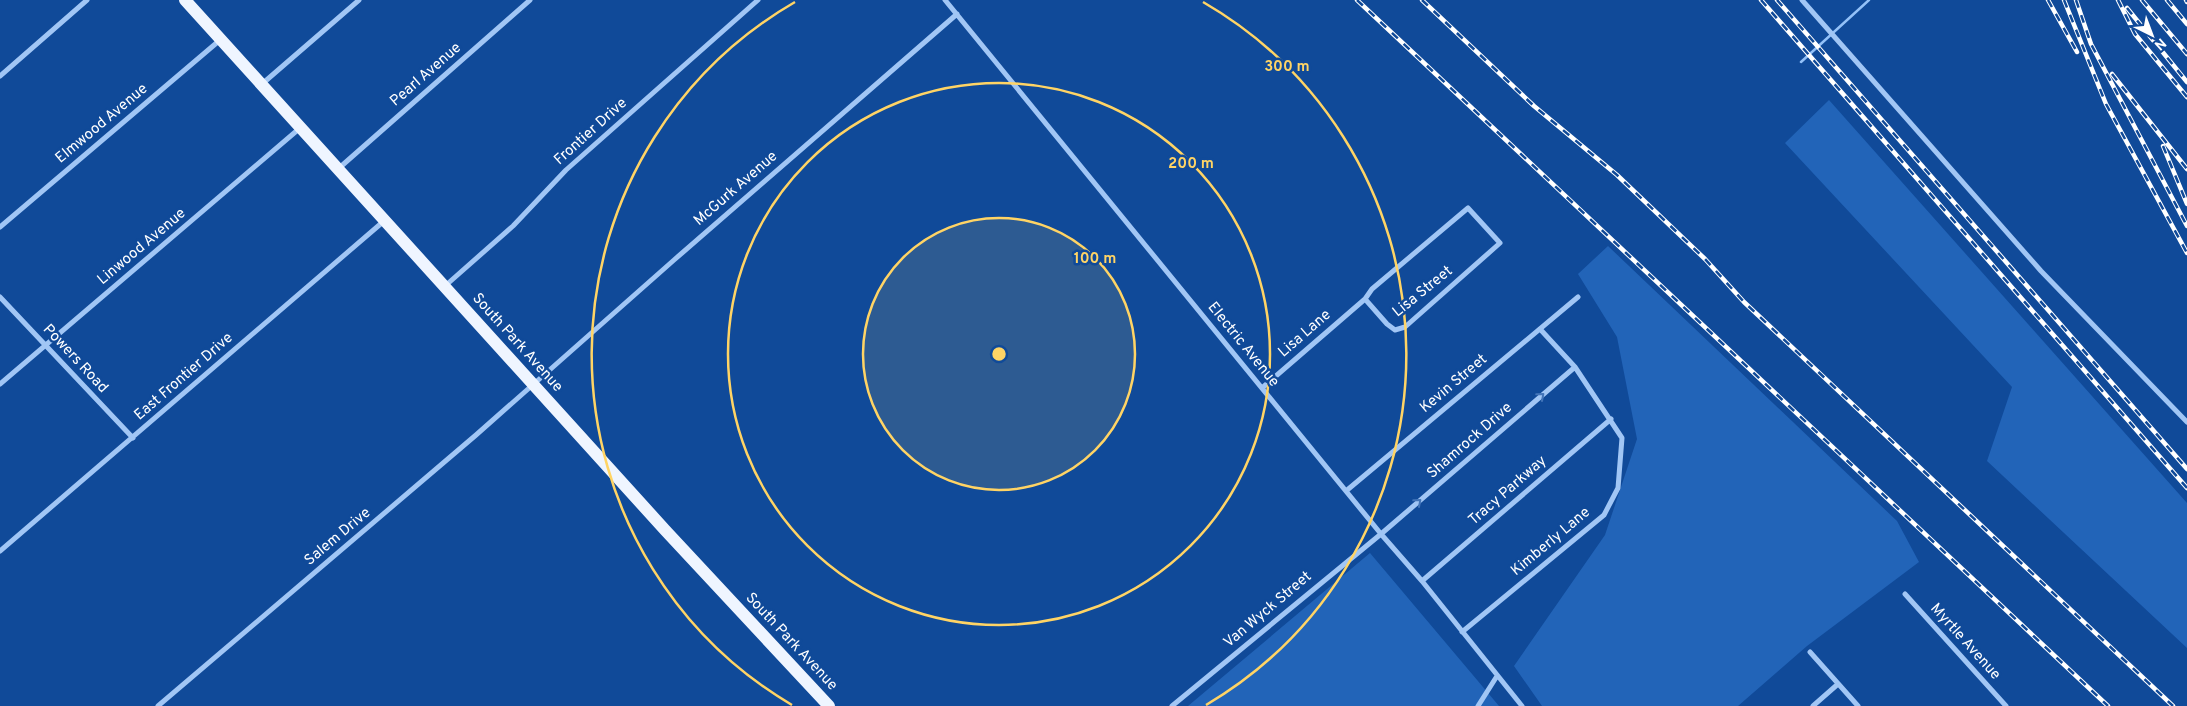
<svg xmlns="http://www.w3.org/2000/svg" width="2187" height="706" font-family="Overpass,sans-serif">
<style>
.green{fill:#2264b8}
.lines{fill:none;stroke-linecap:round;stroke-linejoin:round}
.stream{stroke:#93c1f8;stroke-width:2.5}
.street{stroke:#a1c6f5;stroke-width:5}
.primary{stroke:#eff5ff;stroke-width:12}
.rail-casing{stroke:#fff;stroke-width:4.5}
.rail{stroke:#104a99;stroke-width:2.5;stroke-dasharray:8;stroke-linecap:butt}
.oneway{stroke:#4375b9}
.ring{fill:none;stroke:#ffd465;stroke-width:2.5}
.labels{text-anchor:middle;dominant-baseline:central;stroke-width:5;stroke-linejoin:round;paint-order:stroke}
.street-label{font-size:15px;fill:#fff;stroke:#104a99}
.centre{fill:#ffd465;stroke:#104a99;stroke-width:2.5}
.ring-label{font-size:15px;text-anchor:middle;font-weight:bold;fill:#ffd465;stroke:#104a99;stroke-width:5;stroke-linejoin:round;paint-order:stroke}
</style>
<rect width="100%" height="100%" fill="#104a99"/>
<path class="green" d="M 1829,100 L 2187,503 L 2187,648 L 1987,461 L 2012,387 L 1785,143 Z
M 1608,246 L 1897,521 L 1919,562 L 1807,646 L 1738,706 L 1542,706 L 1514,666 L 1605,535 L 1637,439 L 1617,337 L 1578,274 Z
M 1370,553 L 1499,706 L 1188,706 Z"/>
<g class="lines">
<path class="stream" d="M 1801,62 L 1869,0"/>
<path class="street" d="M 945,0 L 1381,534 L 1422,581 L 1522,706
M 1802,0 L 2041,271 L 2187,422
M 0,76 L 87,0
M 262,84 L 359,0
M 338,169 L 530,0
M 1468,208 L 1500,243 L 1405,327 L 1395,330 L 1387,324 L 1365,299 L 1372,289 Z
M 0,227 L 220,40
M 445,286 L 513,226 L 566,170 L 758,0
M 0,297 L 133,438
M 0,384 L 300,128
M 1262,388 L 1365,299
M 1346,491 L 1578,297
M 0,551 L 384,221
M 1422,581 L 1611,419
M 1905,594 L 2006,706
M 1462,632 L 1604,515 L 1618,488 L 1622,438 L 1575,367 L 1540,329
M 1810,652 L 1858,706
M 158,706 L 476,435 L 674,260 L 957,14
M 1172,706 L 1381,534 L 1575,367
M 1478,706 L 1497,676
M 1813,706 L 1838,684"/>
<path class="primary" d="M 185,0 L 665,530 L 829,706"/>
<defs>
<path id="rail" d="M 1357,0 L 2108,706
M 1422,0 L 1534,106 L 1617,175 L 1705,259 L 1744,302 L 2173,706
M 1761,0 L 2187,488
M 1777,0 L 2187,469
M 2048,0 L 2077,52
M 2064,0 L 2106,104 L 2187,253
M 2076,0 L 2091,44 L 2187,226
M 2118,0 L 2135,34 L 2187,97
M 2142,0 L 2187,54
M 2167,0 L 2187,24
M 2186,0 L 2187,2
M 2127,8 L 2187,82
M 2112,74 L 2187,169
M 2163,146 L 2187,204"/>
</defs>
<use href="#rail" class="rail-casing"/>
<use href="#rail" class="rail"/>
</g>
<defs><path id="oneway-chevron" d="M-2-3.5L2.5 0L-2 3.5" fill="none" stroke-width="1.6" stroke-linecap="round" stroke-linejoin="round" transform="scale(1.25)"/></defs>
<g class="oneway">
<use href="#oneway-chevron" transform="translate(1541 396) rotate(-41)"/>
<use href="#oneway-chevron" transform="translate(1418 502) rotate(-41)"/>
</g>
<circle cx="999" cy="354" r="136" fill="#ffd465" fill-opacity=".12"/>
<g class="ring">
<circle cx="999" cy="354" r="136"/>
<circle cx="999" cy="354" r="271"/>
<path d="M792 705A407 407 0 0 1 795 2M1203 2A407 407 0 0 1 1206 705"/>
</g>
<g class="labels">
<g class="street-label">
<text transform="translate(426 75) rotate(-41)">Pearl Avenue</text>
<text transform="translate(102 124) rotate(-40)">Elmwood Avenue</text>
<text transform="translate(591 132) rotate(-42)">Frontier Drive</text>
<text transform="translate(736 189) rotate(-41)">McGurk Avenue</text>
<text transform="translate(142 247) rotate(-40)">Linwood Avenue</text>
<text transform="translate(1423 292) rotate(-39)">Lisa Street</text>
<text transform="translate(1305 334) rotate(-41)">Lisa Lane</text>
<text transform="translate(517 343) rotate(48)">South Park Avenue</text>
<text transform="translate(1243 345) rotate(51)">Electric Avenue</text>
<text transform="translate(75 359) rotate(47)">Powers Road</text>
<text transform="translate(184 377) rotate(-41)">East Frontier Drive</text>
<text transform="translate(1454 384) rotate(-40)">Kevin Street</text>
<text transform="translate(1470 441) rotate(-41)">Shamrock Drive</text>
<text transform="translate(1508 491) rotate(-41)">Tracy Parkway</text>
<text transform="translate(338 537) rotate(-40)">Salem Drive</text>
<text transform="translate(1551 542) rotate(-40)">Kimberly Lane</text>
<text transform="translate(1268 610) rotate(-40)">Van Wyck Street</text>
<text transform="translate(791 642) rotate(47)">South Park Avenue</text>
<text transform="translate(1965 642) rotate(48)">Myrtle Avenue</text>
</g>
</g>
<circle cx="999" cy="354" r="8" class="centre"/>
<g class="ring-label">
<text x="1287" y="71">300 m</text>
<text x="1191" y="168">200 m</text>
<text x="1095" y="263">100 m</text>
</g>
<g transform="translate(2152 35) rotate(138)" stroke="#104a99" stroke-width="4" paint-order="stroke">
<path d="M0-4L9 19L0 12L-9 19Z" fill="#ffffff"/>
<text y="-8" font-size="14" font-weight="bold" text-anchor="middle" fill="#ffffff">N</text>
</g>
</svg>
